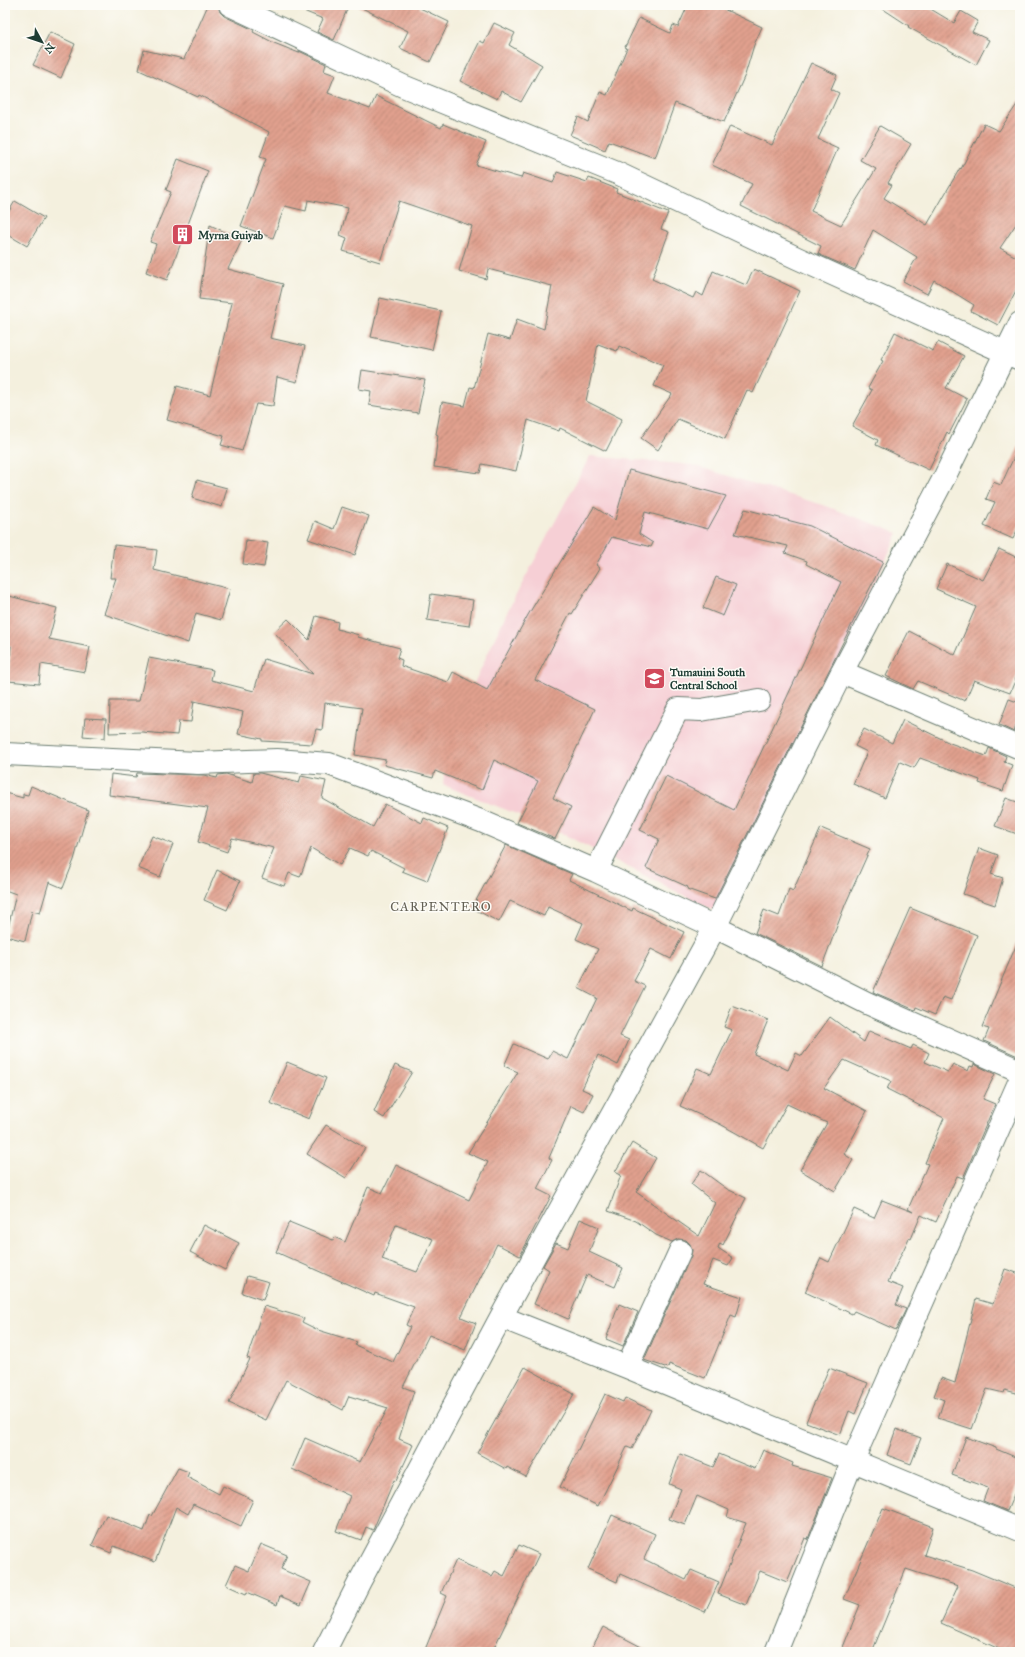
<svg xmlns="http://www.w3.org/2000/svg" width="1025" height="1657" font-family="'IM FELL Great Primer',serif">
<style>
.built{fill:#f6cfd5}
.building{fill:url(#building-hatch);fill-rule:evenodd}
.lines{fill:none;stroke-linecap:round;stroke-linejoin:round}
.minor-casing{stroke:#6a7c70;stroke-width:24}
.minor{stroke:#fff;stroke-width:22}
.labels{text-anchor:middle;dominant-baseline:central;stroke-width:3;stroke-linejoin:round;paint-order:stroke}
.poi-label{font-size:11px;font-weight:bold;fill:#1f3d34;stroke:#fdfcf7;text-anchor:start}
.quarter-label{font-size:13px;letter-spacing:1px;fill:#636054;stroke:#fdfcf7}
</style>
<defs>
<pattern id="building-hatch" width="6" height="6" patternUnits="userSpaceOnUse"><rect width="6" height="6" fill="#e1a08e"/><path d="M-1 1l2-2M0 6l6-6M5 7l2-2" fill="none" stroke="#b68475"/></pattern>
</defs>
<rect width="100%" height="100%" fill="#fdfcf7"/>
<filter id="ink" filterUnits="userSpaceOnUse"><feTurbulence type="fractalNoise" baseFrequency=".025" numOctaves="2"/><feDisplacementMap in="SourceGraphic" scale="8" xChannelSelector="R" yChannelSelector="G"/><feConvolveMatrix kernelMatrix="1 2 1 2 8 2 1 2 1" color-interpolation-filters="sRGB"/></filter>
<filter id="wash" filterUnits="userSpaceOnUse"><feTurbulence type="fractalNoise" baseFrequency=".012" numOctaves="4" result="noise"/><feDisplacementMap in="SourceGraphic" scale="16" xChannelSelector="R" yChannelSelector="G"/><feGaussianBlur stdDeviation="0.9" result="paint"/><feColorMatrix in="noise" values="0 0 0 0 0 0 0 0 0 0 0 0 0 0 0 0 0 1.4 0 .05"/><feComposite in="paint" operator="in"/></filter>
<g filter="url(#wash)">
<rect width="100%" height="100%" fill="#f4f0de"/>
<path class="built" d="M 590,456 L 693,465 L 826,506 L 898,533 L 721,914 L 547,826 L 443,785 L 447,742 L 506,614 Z"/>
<g id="blocks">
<path class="building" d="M 208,5 L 218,5 L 220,12 L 224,16 L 254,30 L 253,32 L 274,43 L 299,53 L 299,51 L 326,64 L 324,71 L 335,75 L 328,93 L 370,109 L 376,96 L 441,128 L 443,124 L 486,142 L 476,165 L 521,178 L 523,173 L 553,183 L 557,172 L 587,182 L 589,178 L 617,189 L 616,192 L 668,213 L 661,229 L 669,232 L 652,279 L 693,298 L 696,292 L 703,296 L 713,271 L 746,285 L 754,269 L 800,291 L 753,393 L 747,390 L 725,439 L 678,419 L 658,450 L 641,438 L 672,394 L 654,386 L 663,365 L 619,346 L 617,351 L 598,344 L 586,401 L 622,419 L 606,451 L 560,428 L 559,431 L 528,420 L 516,471 L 482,464 L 480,473 L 434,467 L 438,435 L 436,434 L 442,402 L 465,406 L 470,387 L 474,388 L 488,334 L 510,340 L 517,319 L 544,329 L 552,286 L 488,269 L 486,279 L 459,271 L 472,226 L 399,201 L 380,262 L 343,251 L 347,238 L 340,235 L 348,208 L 308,200 L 306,211 L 285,206 L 273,238 L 241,226 L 266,159 L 260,157 L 269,132 L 199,95 L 198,97 L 139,70 L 144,50 L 184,59 Z
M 289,5 L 349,5 L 334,40 L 317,32 L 323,19 Z
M 356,5 L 420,5 L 420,8 L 449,22 L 430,62 L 400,48 L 408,31 Z
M 688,5 L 715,5 L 762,27 L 754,45 L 745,75 L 724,122 L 675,103 L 655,158 L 609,141 L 605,150 L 570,135 L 578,117 L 588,122 L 600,92 L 607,95 L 627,48 L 625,47 L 639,18 L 670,33 L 673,25 L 678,27 Z
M 877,5 L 924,5 L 954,23 L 961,11 L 978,21 L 972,32 L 989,40 L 976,65 L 908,27 L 909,26 Z
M 494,23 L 515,33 L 509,45 L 542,65 L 521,102 L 501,91 L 497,99 L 460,81 L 480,41 L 484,43 Z
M 50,32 L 75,44 L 61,78 L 33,65 Z
M 811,63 L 837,75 L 831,89 L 839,93 L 818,139 L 838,148 L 811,211 L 841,225 L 876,169 L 860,160 L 880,126 L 911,144 L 888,183 L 892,185 L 884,198 L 927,225 L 960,168 L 961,169 L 984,124 L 999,131 L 1020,100 L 1020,218 L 1000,248 L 1020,259 L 1020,283 L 998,325 L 971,311 L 974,305 L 934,280 L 927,294 L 903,281 L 917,257 L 873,230 L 855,270 L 818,254 L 821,246 L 741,206 L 752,184 L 712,165 L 730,126 L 772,145 Z
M 178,159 L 208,171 L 167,280 L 146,272 L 156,244 L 150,242 L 171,192 L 166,190 Z
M 15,201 L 44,218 L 27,246 L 5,233 L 5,218 Z
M 210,225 L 242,240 L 228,269 L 283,284 L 270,338 L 305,346 L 297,382 L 277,377 L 273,406 L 256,404 L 242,451 L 221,445 L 224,436 L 167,420 L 177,386 L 210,395 L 232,303 L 199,299 Z
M 380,298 L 441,311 L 432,350 L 371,337 Z
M 895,332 L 933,351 L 938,342 L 964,356 L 946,388 L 967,399 L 949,434 L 947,432 L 929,470 L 876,445 L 878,440 L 852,426 L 872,390 L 868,388 L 883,361 L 881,360 Z
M 362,370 L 425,380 L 418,413 L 369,405 L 371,391 L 359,389 Z
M 1020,444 L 1020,524 L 1013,539 L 984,526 L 995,502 L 986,499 L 993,482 L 1001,485 Z
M 629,470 L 726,496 L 708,529 L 645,512 L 639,534 L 653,543 L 651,547 L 612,537 L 596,565 L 600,568 L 572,614 L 570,613 L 535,680 L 595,709 L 553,798 L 571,807 L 555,839 L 517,823 L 538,781 L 494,760 L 482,790 L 435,771 L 433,778 L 384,765 L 386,760 L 355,755 L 362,708 L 325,703 L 322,730 L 316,729 L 312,744 L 262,741 L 262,739 L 238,734 L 243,712 L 194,701 L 191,722 L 179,721 L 177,735 L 142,732 L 109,733 L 110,701 L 139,701 L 149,658 L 213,670 L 211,680 L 254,691 L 264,659 L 313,674 L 274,632 L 288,619 L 309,640 L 316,616 L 338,622 L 337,629 L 359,635 L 358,637 L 400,648 L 397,658 L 402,660 L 401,666 L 448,682 L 453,672 L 487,690 L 528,615 L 594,507 L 615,520 Z
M 197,480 L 227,488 L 222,507 L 192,498 Z
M 342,507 L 369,516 L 355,555 L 308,539 L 315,521 L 334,529 Z
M 745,509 L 810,526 L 883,562 L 715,899 L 687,889 L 688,887 L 646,868 L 659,839 L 640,830 L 666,776 L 734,810 L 841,582 L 806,564 L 807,561 L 785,553 L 788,546 L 735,534 Z
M 246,540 L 268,543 L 264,567 L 243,564 Z
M 114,545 L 157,550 L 154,570 L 230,589 L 221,620 L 196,613 L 188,643 L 104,614 L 116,578 L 110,578 Z
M 999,549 L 1020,559 L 1020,668 L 1010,693 L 974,680 L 965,701 L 918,681 L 913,689 L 886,676 L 909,631 L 955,655 L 976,607 L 936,589 L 947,564 L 983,580 Z
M 716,577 L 736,585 L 723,616 L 703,608 Z
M 431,594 L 473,600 L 469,626 L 427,620 Z
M 5,595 L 57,608 L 49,639 L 90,647 L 85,672 L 41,664 L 39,684 L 8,681 L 11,646 L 5,645 Z
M 1009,699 L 1020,703 L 1020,714 L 1014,732 L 999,725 Z
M 85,718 L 106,719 L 105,738 L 83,736 Z
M 903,720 L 950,743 L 986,756 L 989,748 L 1006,756 L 1004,762 L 1012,765 L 1003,791 L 979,783 L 980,780 L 920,758 L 914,768 L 900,762 L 885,798 L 853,784 L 867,752 L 855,746 L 864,729 L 892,743 Z
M 137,773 L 204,775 L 217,778 L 218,775 L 226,774 L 252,782 L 254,773 L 260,773 L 299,783 L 301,776 L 326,781 L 322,798 L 373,827 L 385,804 L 422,823 L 424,818 L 448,828 L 427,881 L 402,871 L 404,868 L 371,851 L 368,856 L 350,848 L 340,865 L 311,848 L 300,877 L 289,873 L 284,886 L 262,878 L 274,848 L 232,838 L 227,852 L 198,842 L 208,808 L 109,795 L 111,774 L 136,777 Z
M 31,786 L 88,810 L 74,860 L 63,888 L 49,882 L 40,913 L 32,911 L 25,941 L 6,936 L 16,894 L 5,890 L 5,793 L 23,798 L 23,794 L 28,795 Z
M 1006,798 L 1020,803 L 1020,835 L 995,826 Z
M 821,828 L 870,849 L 845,905 L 822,966 L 755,933 L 764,910 L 779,916 L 789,889 L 793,891 Z
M 152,836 L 173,844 L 160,877 L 138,868 Z
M 506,845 L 572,874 L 569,880 L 632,911 L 633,908 L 684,932 L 671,959 L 651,949 L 634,981 L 645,986 L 620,1036 L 629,1040 L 618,1065 L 598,1055 L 582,1089 L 593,1094 L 584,1112 L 571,1106 L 549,1158 L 552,1160 L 537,1189 L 551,1196 L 520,1256 L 497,1244 L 461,1317 L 476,1323 L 465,1350 L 429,1335 L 403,1387 L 414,1391 L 399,1439 L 413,1445 L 396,1481 L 394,1480 L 373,1530 L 366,1527 L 361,1540 L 336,1531 L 350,1496 L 292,1469 L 305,1438 L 360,1462 L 388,1408 L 349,1396 L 343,1410 L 286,1380 L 266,1420 L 229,1403 L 250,1359 L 247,1358 L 264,1306 L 304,1318 L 302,1322 L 318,1330 L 357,1342 L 355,1345 L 393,1362 L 410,1327 L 406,1325 L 414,1307 L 375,1293 L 374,1296 L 276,1252 L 289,1222 L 333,1240 L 334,1237 L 345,1242 L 368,1187 L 382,1193 L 396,1165 L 469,1200 L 488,1162 L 468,1153 L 518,1072 L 504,1066 L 514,1044 L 548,1059 L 552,1051 L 568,1059 L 597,998 L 578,988 L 598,949 L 576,939 L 583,923 L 548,907 L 544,916 L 510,901 L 499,922 L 472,908 ZM 396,1225 L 433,1239 L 417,1272 L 382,1259 Z
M 979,848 L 998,855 L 991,874 L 1003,878 L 995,905 L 963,894 Z
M 217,870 L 240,881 L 227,910 L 204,900 Z
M 910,908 L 977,935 L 951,1000 L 943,997 L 935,1015 L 916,1007 L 915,1010 L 873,992 Z
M 1020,936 L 1020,1057 L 984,1041 L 989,1029 L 982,1027 Z
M 732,1006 L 768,1020 L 754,1054 L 788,1070 L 796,1053 L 802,1056 L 830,1017 L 864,1042 L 869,1031 L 911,1049 L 913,1045 L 929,1053 L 925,1062 L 948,1072 L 953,1064 L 968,1071 L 970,1066 L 973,1067 L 974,1064 L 995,1074 L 983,1099 L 995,1104 L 963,1178 L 957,1176 L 936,1222 L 921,1215 L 911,1239 L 909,1238 L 888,1282 L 903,1288 L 896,1305 L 906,1309 L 896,1330 L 854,1311 L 852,1314 L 805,1292 L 821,1258 L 829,1262 L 854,1209 L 874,1218 L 882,1200 L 913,1212 L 908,1209 L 928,1164 L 925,1163 L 944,1118 L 887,1089 L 891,1081 L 844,1060 L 824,1088 L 867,1111 L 844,1154 L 853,1160 L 835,1191 L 800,1170 L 827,1123 L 787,1104 L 763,1148 L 720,1124 L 680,1106 L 697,1068 L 711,1074 L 732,1030 L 724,1027 Z
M 287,1062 L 326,1078 L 309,1119 L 270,1103 Z
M 395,1065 L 412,1072 L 384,1118 L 374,1112 Z
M 326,1125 L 365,1148 L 346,1178 L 307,1154 Z
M 632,1143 L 656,1158 L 636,1192 L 699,1236 L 715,1203 L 691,1184 L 701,1170 L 727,1189 L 746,1198 L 723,1245 L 720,1243 L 718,1248 L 733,1258 L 728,1266 L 713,1260 L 703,1284 L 742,1297 L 736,1317 L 731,1315 L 705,1378 L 669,1364 L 668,1368 L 644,1360 L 691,1256 L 692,1250 L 690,1244 L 686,1240 L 678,1239 L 672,1242 L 656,1235 L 636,1221 L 608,1211 L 621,1175 L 615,1172 Z
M 580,1219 L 599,1227 L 589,1252 L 623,1268 L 615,1287 L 587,1275 L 568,1319 L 534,1304 L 549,1270 L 543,1266 L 556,1243 L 568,1248 Z
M 204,1225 L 239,1243 L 225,1270 L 190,1252 Z
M 1005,1269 L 1020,1274 L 1020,1394 L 1005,1390 L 1004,1393 L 987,1389 L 972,1429 L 938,1418 L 944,1400 L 934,1396 L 941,1378 L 955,1383 L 976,1299 L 993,1304 Z
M 247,1276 L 269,1282 L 263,1300 L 242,1293 Z
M 619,1304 L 638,1312 L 623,1346 L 606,1339 Z
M 525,1367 L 574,1394 L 526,1477 L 507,1467 L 506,1469 L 477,1453 Z
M 829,1368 L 868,1383 L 855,1414 L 849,1411 L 840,1435 L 806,1422 Z
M 605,1394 L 623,1402 L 625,1398 L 651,1410 L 632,1449 L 627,1447 L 598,1506 L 560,1487 Z
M 896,1429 L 921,1438 L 911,1464 L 887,1455 Z
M 966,1437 L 996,1448 L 996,1449 L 1020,1459 L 1020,1480 L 1007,1511 L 983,1501 L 988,1488 L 952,1475 Z
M 763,1450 L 793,1463 L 792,1466 L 832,1478 L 808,1539 L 805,1538 L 787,1582 L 760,1571 L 746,1605 L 718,1594 L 746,1523 L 727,1517 L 729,1510 L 697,1496 L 685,1525 L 669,1519 L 681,1489 L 669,1484 L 680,1454 L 713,1467 L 719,1454 L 755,1469 Z
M 178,1468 L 189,1472 L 187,1477 L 219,1494 L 223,1486 L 253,1500 L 241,1526 L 193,1504 L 188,1514 L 176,1507 L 155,1562 L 114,1546 L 111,1553 L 92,1545 L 106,1515 L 144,1531 L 150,1515 L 152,1516 Z
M 883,1508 L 933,1527 L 924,1555 L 972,1570 L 1020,1590 L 1020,1652 L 1006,1652 L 941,1623 L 958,1586 L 906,1569 L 872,1652 L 841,1652 L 860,1605 L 844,1599 Z
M 612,1515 L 655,1534 L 644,1559 L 686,1580 L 691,1570 L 719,1582 L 705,1612 L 620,1574 L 617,1582 L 588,1569 Z
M 261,1544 L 287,1555 L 281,1569 L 311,1582 L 301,1605 L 280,1596 L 277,1605 L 247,1592 L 246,1594 L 226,1585 L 235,1565 L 249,1571 Z
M 519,1545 L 539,1554 L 492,1652 L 424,1652 L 447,1596 L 441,1593 L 456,1560 L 492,1576 L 495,1571 L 504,1576 Z
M 603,1627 L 651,1652 L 590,1652 Z"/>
</g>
</g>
<g filter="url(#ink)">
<use href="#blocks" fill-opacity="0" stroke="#6a7c70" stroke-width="1"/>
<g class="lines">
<defs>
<path id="minor" d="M 230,5 L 403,86 L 617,173 L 797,258 L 1020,359
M 842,672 L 945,476 L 1020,323
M 5,754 L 198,763 L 277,760 L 329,764 L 481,821 L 596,871 L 715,927 L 867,1003 L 1020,1071
M 596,871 L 678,709 L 701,710 L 759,700
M 501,1317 L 627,1367 L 1020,1530
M 627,1367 L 680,1251
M 324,1652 L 360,1581 L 501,1317 L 715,927 L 842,672 L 1020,748
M 776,1652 L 853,1460 L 1020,1080"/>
</defs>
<use href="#minor" class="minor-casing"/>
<use href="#minor" class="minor"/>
</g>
</g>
<defs>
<symbol id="building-square" viewBox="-11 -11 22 22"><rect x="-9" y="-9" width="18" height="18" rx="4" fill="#d1495b" stroke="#fdfcf7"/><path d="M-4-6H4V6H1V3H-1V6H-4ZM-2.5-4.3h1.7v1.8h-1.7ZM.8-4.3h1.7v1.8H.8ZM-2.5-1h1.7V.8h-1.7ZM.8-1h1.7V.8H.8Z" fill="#fff"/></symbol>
<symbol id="school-square" viewBox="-11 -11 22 22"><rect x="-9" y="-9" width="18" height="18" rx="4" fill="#d1495b" stroke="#fdfcf7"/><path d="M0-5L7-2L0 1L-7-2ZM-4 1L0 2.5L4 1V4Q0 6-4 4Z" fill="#fff"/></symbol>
</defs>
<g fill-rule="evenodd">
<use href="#building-square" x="170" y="222" width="25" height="25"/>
<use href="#school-square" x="642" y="666" width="25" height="25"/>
</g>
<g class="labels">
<g class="poi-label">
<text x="198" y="235">Myrna Guiyab</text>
<text x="670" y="672">Tumauini South<tspan x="670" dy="13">Central School</tspan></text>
</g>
<g class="quarter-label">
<text x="441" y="907">CARPENTERO</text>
</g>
</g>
<rect width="1025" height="1657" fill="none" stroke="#fdfcf7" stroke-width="20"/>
<g transform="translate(42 42) rotate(130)" stroke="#fdfcf7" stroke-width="3" paint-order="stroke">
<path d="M0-3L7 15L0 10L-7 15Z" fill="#1f3d34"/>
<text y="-6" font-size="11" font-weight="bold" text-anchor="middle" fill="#1f3d34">N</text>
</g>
</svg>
